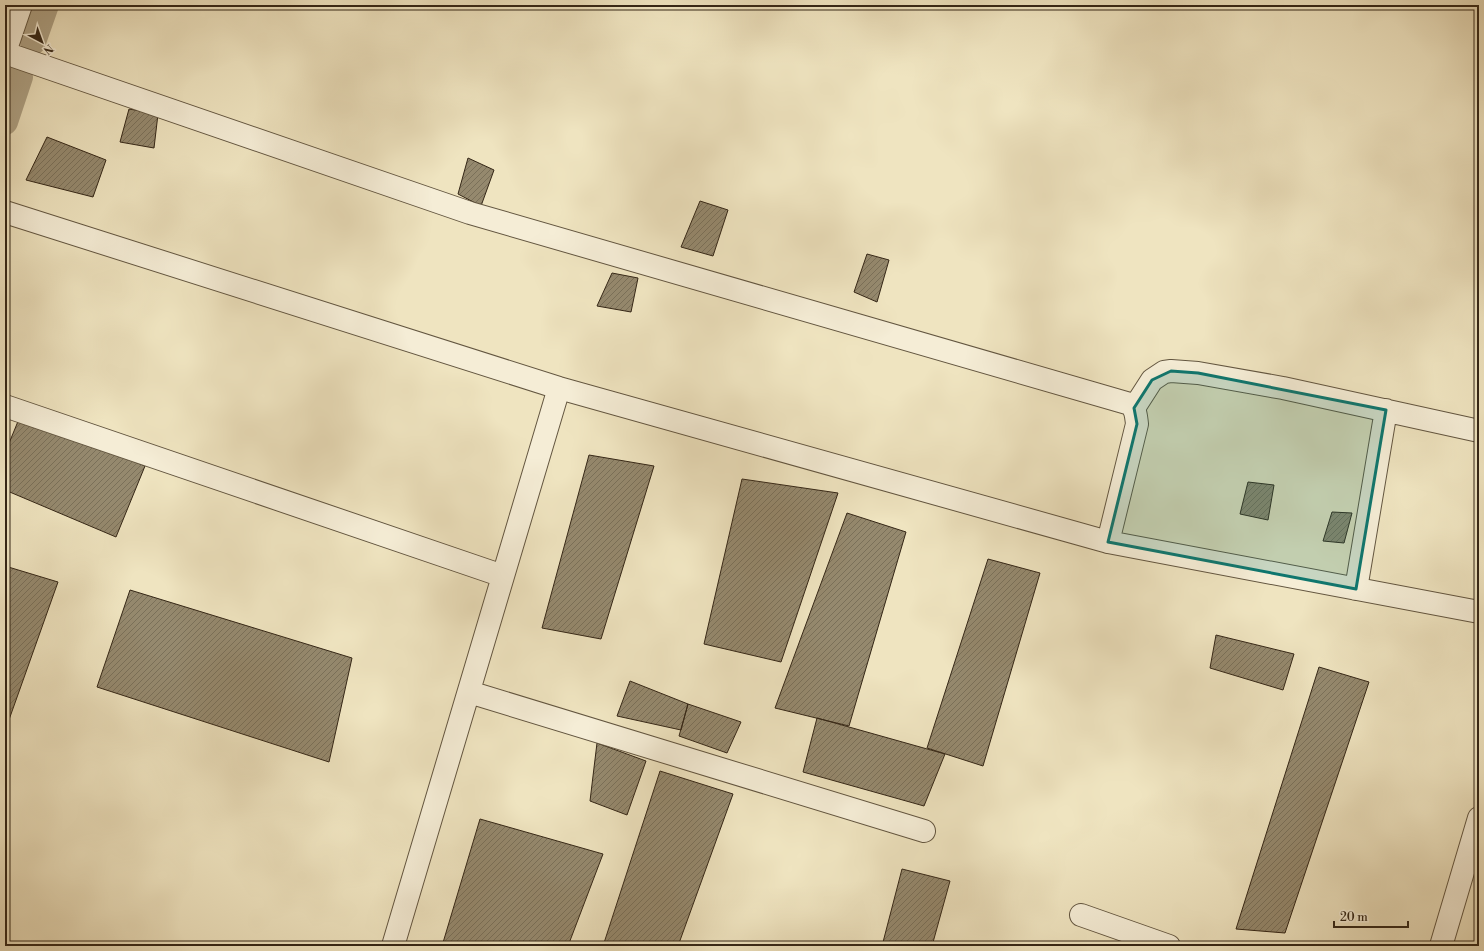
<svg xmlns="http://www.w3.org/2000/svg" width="1484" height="951" font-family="'Libre Bodoni',serif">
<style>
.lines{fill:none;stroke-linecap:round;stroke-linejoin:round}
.canal{stroke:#afa386;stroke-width:26}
.building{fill:url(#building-hatch);stroke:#342616}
.street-casing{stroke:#635640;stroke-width:24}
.street{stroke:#f5edd6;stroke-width:22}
.marked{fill:#0f766e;fill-opacity:0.2;stroke:#0f766e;stroke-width:3;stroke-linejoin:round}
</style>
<defs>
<pattern id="building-hatch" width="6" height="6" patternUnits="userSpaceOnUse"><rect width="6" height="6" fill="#95896e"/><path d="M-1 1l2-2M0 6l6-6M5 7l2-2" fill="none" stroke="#7a7059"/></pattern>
</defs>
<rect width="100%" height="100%" fill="#efe4c0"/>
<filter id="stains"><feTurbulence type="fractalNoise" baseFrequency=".005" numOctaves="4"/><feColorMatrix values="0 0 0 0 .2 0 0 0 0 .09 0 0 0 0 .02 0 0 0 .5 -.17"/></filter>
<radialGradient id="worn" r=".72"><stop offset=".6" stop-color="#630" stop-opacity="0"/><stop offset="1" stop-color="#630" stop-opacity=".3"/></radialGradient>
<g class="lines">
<path class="canal" d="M 33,42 L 46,5
M 5,122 L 20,77"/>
</g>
<path class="building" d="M 129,109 L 158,114 L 154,148 L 120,142 Z
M 47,137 L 106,160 L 93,197 L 26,180 Z
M 468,158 L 494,170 L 481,206 L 458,194 Z
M 700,201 L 728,210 L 713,256 L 681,247 Z
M 867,254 L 889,260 L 877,302 L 854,292 Z
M 612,273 L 638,278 L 631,312 L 597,306 Z
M 21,414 L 145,466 L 116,537 L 5,490 L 5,453 Z
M 589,455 L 654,466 L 601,639 L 542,628 Z
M 742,479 L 838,493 L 781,662 L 704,644 Z
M 1248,482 L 1274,485 L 1268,520 L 1240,514 Z
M 1332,512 L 1352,513 L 1344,543 L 1323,541 Z
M 847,513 L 906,532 L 849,726 L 775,708 Z
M 988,559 L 1040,573 L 983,766 L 927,748 Z
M 5,566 L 58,582 L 5,731 Z
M 130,590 L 352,658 L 329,762 L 97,687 Z
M 1216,635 L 1294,654 L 1283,690 L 1210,668 Z
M 1319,667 L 1369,682 L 1285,933 L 1236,929 Z
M 630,681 L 688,704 L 681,730 L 617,716 Z
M 688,704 L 741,722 L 727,753 L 679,736 Z
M 817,718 L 945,754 L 924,806 L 803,772 Z
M 597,743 L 646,761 L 627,815 L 590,801 Z
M 660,771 L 733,794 L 678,946 L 603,946 Z
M 480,819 L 603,854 L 568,946 L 442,946 Z
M 902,869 L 950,881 L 932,946 L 882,946 Z"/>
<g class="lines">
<defs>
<path id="street" d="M 5,52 L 21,5
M 5,53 L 470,213 L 1130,404 C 1136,410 1136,416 1137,424 L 1108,542
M 5,212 L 559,388 L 1108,542 L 1479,612
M 5,406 L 503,576
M 1134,408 L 1152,380 L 1164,372 L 1171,371 L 1198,373 L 1283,388 L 1479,431
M 1356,589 L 1386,410
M 469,692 L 924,831
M 1081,915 L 1169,946
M 393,946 L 559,388
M 1441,946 L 1479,818"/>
</defs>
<use href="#street" class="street-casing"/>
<use href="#street" class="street"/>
</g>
<path class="marked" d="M 1171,371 L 1198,373 L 1386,410 L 1356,589 L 1108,542 L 1137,424 L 1134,408 L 1152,380 Z"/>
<rect width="1484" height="951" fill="none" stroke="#efe4c0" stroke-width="20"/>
<rect x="6" y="6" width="1472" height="939" fill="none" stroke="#342616" stroke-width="2"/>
<rect x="10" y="10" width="1464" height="931" fill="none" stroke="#342616"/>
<g transform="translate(42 42) rotate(139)" stroke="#f5edd6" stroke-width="3" paint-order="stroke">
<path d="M0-3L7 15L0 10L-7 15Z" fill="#342616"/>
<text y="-6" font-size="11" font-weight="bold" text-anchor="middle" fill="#342616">N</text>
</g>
<path d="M1334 921v6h74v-6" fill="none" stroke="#342616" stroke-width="2"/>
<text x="1340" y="921" font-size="12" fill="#342616" stroke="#f5edd6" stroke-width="3" paint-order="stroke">20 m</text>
<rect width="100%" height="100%" filter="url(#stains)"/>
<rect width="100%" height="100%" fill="url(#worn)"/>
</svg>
